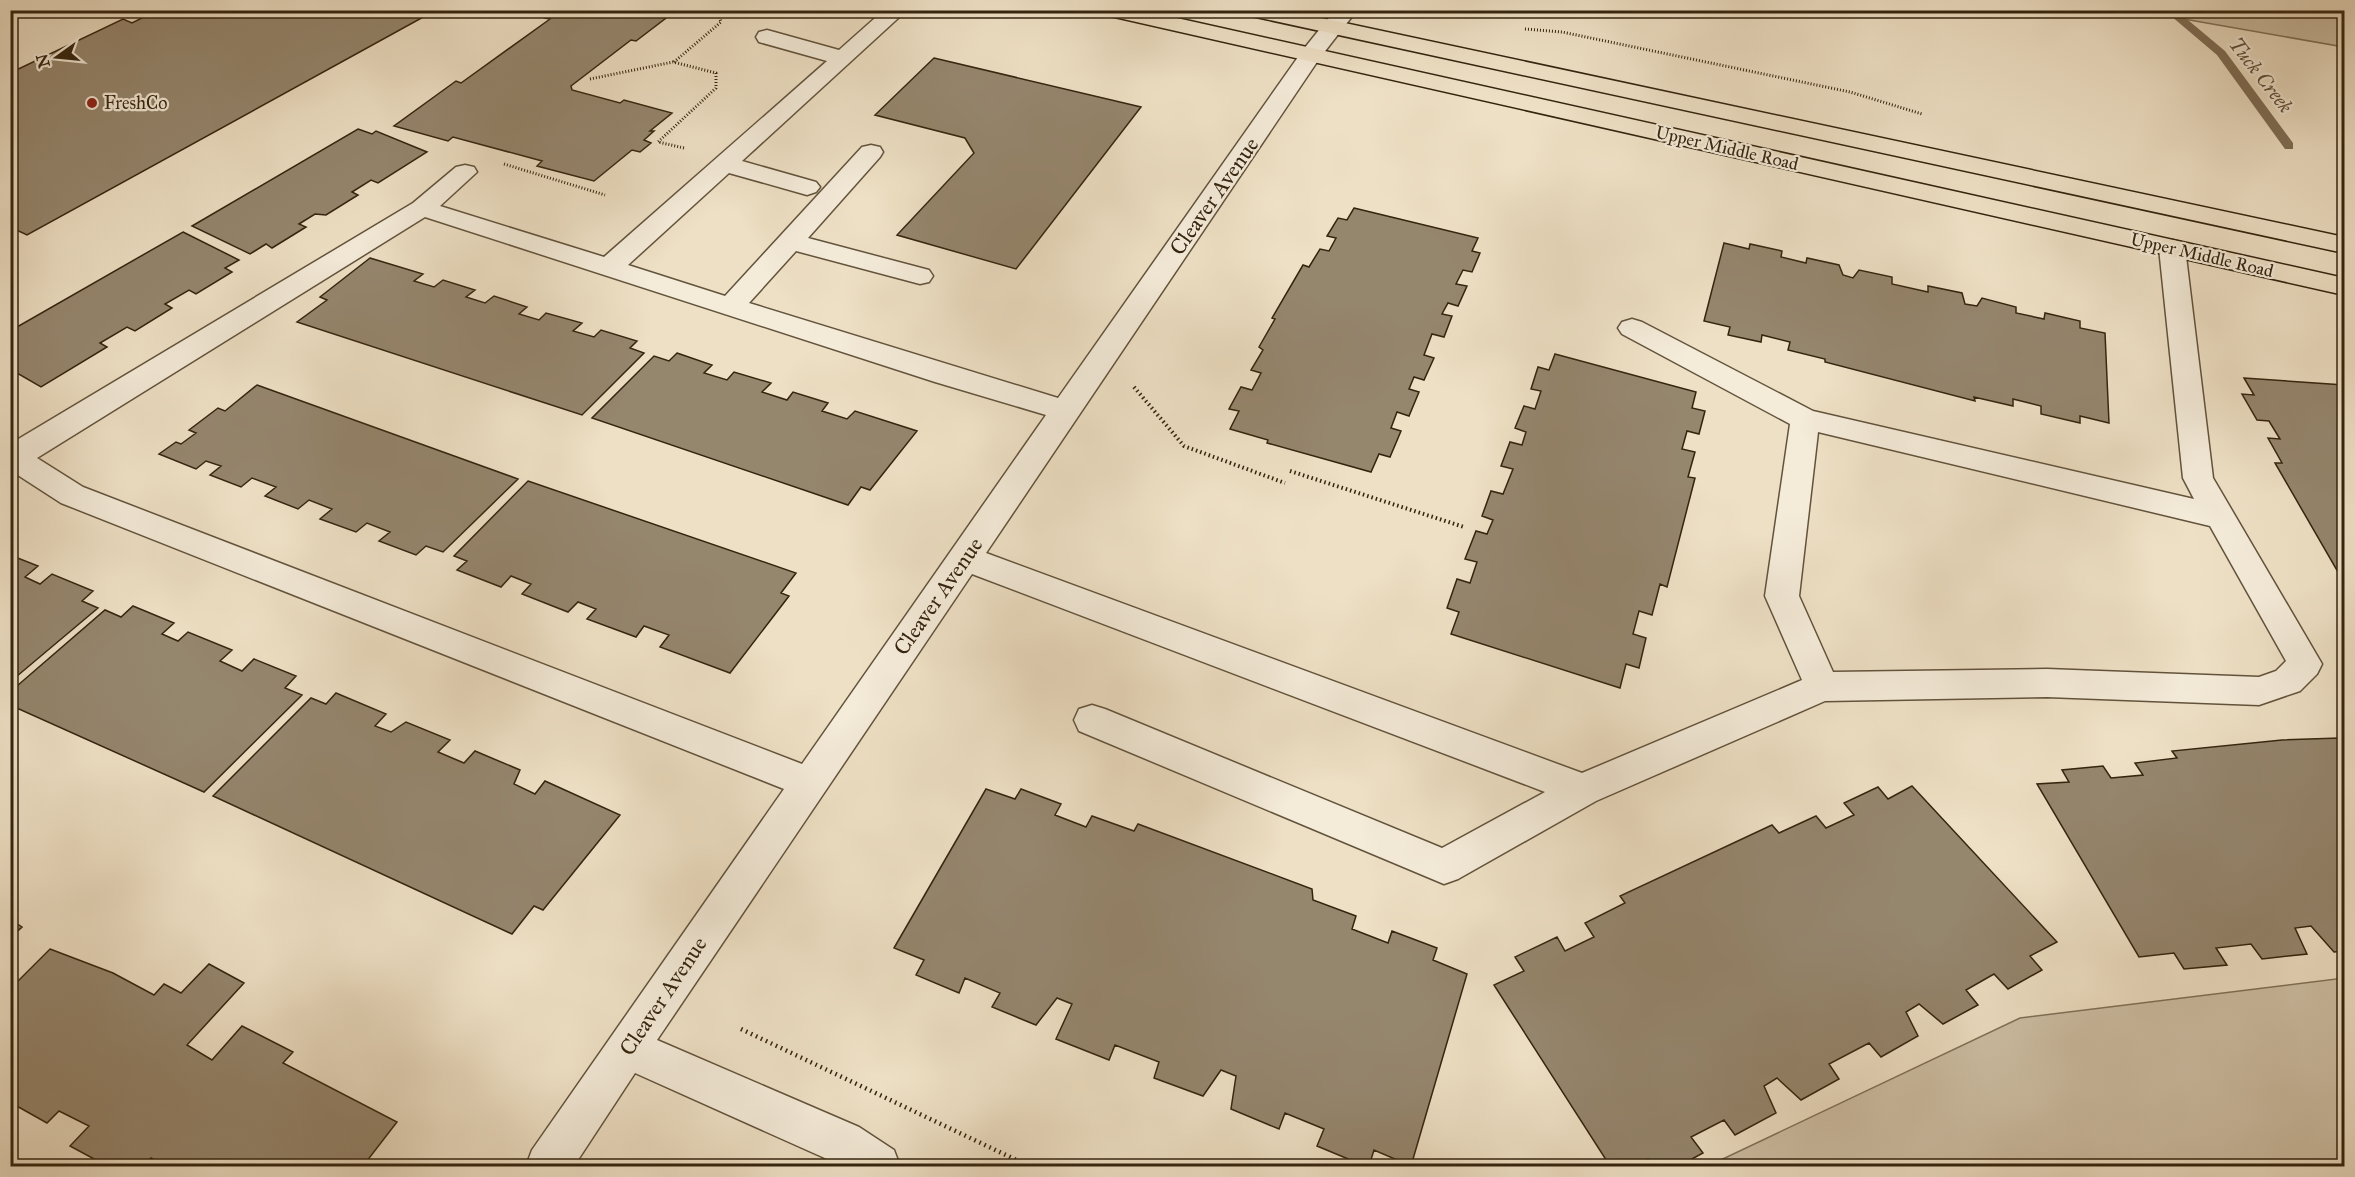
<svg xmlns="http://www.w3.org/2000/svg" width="2355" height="1177" font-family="'IM FELL Great Primer',serif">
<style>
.green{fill:#cec0a6;stroke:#81725a;stroke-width:1.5}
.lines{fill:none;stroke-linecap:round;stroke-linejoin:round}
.stream{fill:#7e6e57;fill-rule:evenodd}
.building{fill:#95866e;stroke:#34240f;stroke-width:1.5}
.minor-casing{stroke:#62533c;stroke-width:3}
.major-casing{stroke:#34240f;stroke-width:3}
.path-far2{stroke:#34240f;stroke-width:3;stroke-dasharray:1 2;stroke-linecap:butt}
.path-far1{stroke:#34240f;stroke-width:4;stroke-dasharray:1.5 3;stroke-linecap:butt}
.path{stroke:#34240f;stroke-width:4.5;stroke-dasharray:1.5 4;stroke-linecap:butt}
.minor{fill:#f4ebd9;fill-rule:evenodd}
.major{fill:#eee0c5;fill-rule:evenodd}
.poi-dot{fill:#8f2418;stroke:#f4ebd9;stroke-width:2}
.labels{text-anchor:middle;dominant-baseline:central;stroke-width:4.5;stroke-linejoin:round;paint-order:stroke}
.far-poi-label{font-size:18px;fill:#34240f;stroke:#f4ebd9;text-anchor:start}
.far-street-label{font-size:18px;fill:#34240f;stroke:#f4ebd9}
.far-water-label{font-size:20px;font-style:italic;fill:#5f4f39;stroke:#f4ebd9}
.street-label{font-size:22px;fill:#34240f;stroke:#f4ebd9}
</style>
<rect width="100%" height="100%" fill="#eee0c5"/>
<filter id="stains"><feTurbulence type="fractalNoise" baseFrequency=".00333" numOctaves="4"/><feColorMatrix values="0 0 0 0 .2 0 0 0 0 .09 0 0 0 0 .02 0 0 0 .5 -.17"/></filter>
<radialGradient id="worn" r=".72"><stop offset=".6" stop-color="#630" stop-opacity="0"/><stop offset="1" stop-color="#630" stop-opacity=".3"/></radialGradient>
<path class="green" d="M 2138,11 L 2344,11 L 2344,47 Z
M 2344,978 L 2344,1166 L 1708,1166 L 2020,1018 Z"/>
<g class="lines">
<path class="stream" d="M 2164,10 L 2176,10 L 2225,51 L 2293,143 L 2293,149 L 2285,149 L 2217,55 Z"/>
</g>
<path class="building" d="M 158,10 L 436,10 L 27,235 L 10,227 L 10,73 L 123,19 L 132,23 Z
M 555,10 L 651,10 L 670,15 L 636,41 L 631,40 L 571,86 L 572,90 L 620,103 L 624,100 L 672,113 L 650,131 L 654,131 L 644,140 L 651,143 L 640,152 L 632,150 L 594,181 L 537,166 L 542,161 L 453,137 L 448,141 L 394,126 L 456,81 L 461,83 L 550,19 L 545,18 Z
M 934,58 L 1141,107 L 1016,269 L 897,235 L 974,153 L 965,138 L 875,115 Z
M 358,129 L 372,134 L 376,131 L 427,152 L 378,183 L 371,180 L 352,192 L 358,195 L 326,215 L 315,214 L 299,224 L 306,227 L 272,248 L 266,244 L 250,254 L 192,226 Z
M 1354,208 L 1478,238 L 1472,251 L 1480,253 L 1472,272 L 1463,270 L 1456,284 L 1467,286 L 1458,306 L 1448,303 L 1442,314 L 1452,316 L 1444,337 L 1432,334 L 1424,355 L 1434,358 L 1424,380 L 1414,377 L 1409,389 L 1419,392 L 1409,416 L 1397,412 L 1391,428 L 1401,431 L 1390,457 L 1379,454 L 1371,472 L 1267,443 L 1268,440 L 1230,429 L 1239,411 L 1229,409 L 1241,387 L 1252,390 L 1261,373 L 1251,370 L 1263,350 L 1259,347 L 1275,319 L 1272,318 L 1303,265 L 1309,267 L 1320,249 L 1329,251 L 1336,238 L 1327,236 L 1338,218 L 1347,220 Z
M 183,232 L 239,260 L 225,268 L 232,272 L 196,294 L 189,290 L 165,304 L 172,308 L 135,331 L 127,327 L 100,343 L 107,347 L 41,387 L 10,369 L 10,331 Z
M 1724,243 L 1749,249 L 1750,244 L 1782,251 L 1781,257 L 1806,263 L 1807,258 L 1839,265 L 1843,275 L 1853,278 L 1859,270 L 1892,277 L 1892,284 L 1928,292 L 1928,286 L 1962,293 L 1965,304 L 1977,306 L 1982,298 L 2016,307 L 2016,313 L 2044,319 L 2045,313 L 2080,321 L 2080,328 L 2105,333 L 2109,423 L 2080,416 L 2080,423 L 2041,414 L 2041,406 L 2013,399 L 2013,406 L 1974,397 L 1975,401 L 1825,362 L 1825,359 L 1788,350 L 1790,342 L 1762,335 L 1761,342 L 1728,335 L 1730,327 L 1704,321 Z
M 370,258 L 423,274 L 414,281 L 434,287 L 443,280 L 475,290 L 466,297 L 485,303 L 494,296 L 527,307 L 519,314 L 539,320 L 546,313 L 582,323 L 573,331 L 594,337 L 601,330 L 637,341 L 630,348 L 644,353 L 582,415 L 297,322 L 327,300 L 320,297 Z
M 677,353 L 712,365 L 704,373 L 727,380 L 734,372 L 771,383 L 762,392 L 787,400 L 793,392 L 828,403 L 822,411 L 847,419 L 855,411 L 917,431 L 870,490 L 861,487 L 848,505 L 592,418 L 654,356 L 669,361 Z
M 1555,354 L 1696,392 L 1692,408 L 1705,411 L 1699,434 L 1687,431 L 1682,449 L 1695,452 L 1688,477 L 1695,478 L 1667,587 L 1660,584 L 1652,615 L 1639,611 L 1633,634 L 1646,638 L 1639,668 L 1626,664 L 1620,688 L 1451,634 L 1459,612 L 1447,608 L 1457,579 L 1470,583 L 1477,562 L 1465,559 L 1476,531 L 1487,534 L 1493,520 L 1482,516 L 1491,491 L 1503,494 L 1513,469 L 1501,466 L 1510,442 L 1522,445 L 1526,432 L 1515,428 L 1524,406 L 1535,409 L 1541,391 L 1531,389 L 1538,367 L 1549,370 Z
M 2244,378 L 2344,385 L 2344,579 L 2342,579 L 2275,463 L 2282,463 L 2268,438 L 2280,439 L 2269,421 L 2257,420 L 2242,394 L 2254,395 Z
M 257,385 L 518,479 L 443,552 L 426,546 L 416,555 L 379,541 L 390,532 L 367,523 L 356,532 L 320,519 L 332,509 L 309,500 L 298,509 L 265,496 L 276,487 L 252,478 L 241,487 L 210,475 L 221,466 L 206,461 L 196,469 L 159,454 L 176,442 L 181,444 L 196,433 L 189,430 L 218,408 L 225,411 Z
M 528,481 L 796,573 L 781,593 L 789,596 L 730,673 L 660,647 L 669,635 L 644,626 L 636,637 L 587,619 L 596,609 L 578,602 L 568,612 L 522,594 L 531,584 L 511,576 L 501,587 L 457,570 L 467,561 L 454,556 Z
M 10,555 L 38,566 L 25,577 L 40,584 L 52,574 L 93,591 L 82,601 L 98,608 L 10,682 Z
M 133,606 L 174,623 L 162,634 L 178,641 L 188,632 L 232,650 L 220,661 L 242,671 L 254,659 L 296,676 L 285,688 L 302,695 L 204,792 L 10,705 L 10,692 L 105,610 L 121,617 Z
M 336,693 L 386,714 L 375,726 L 391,732 L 406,722 L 450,740 L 438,752 L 464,763 L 475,751 L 520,770 L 514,784 L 535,794 L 545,781 L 620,815 L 543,910 L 534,906 L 512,934 L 213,796 L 311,698 L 326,704 Z
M 2340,738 L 2344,743 L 2344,951 L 2334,952 L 2311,926 L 2295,928 L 2307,954 L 2262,959 L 2251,944 L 2216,948 L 2227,965 L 2184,969 L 2174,953 L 2139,957 L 2037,784 L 2069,782 L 2062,770 L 2103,766 L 2111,778 L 2143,775 L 2135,763 L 2177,758 L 2172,751 L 2282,740 Z
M 1912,786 L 2057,942 L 2030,956 L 2042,970 L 2008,989 L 1994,974 L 1966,990 L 1978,1005 L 1943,1024 L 1919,1004 L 1906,1012 L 1918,1036 L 1881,1057 L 1869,1043 L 1829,1064 L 1839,1079 L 1801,1100 L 1777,1078 L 1764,1086 L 1776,1113 L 1735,1135 L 1724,1120 L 1691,1137 L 1703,1153 L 1679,1166 L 1653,1166 L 1648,1159 L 1635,1166 L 1610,1166 L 1494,985 L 1524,971 L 1515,957 L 1557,937 L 1565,951 L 1594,937 L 1585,923 L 1625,903 L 1620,896 L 1772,825 L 1779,833 L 1816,816 L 1826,828 L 1854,815 L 1844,803 L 1878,787 L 1888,799 Z
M 986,789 L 1015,799 L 1021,789 L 1061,804 L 1055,815 L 1086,827 L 1092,816 L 1134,831 L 1138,824 L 1312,889 L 1313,900 L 1356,916 L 1352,929 L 1388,943 L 1392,931 L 1437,948 L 1433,960 L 1467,974 L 1411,1166 L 1374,1150 L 1369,1166 L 1365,1166 L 1317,1146 L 1324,1129 L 1285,1113 L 1279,1129 L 1231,1109 L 1236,1076 L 1221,1070 L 1203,1096 L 1154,1078 L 1159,1062 L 1115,1045 L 1109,1060 L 1056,1039 L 1072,1004 L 1057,998 L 1036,1025 L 992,1007 L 1000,993 L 965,978 L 959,993 L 916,975 L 924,960 L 894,948 Z
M 10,919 L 22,927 L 10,938 Z
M 50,949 L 113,973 L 154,995 L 164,984 L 181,993 L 209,964 L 244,983 L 187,1045 L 212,1060 L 242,1026 L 293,1052 L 283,1063 L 397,1122 L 363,1166 L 166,1166 L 151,1158 L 143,1166 L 107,1166 L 70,1146 L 89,1126 L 59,1111 L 47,1123 L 15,1105 L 10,1109 L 10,989 Z"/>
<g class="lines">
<defs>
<path id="minor" d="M 884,10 L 907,10 L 742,161 L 816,182 L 820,187 L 816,192 L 807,195 L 729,173 L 628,265 L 725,296 L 862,147 L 871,145 L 880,147 L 883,152 L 880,157 L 808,238 L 929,270 L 933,276 L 929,282 L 920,284 L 796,251 L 749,303 L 1058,398 L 1303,50 L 1335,10 L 1357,10 L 1319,59 L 986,553 L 1582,773 L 1802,680 L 1765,596 L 1790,424 L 1622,334 L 1618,328 L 1622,322 L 1632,319 L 1642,322 L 1813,411 L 2194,499 L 2183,478 L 2159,248 L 2163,242 L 2172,240 L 2181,242 L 2185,248 L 2213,478 L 2322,664 L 2317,674 L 2300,691 L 2259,705 L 2047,697 L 1825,701 L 1596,801 L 1458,879 L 1444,884 L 1079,731 L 1074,720 L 1079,709 L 1092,705 L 1105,709 L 1442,848 L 1545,792 L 972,574 L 657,1040 L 859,1127 L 894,1150 L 900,1166 L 839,1166 L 827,1159 L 635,1073 L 574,1166 L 526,1166 L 532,1150 L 784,789 L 61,503 L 10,470 L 10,444 L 413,203 L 456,167 L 465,165 L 474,167 L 477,172 L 440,206 L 604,257 L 827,61 L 759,42 L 756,37 L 759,32 L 767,30 L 839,50 ZM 425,217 L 935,382 L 1046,415 L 802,764 L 83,487 L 37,458 ZM 1818,432 L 2210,526 L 2286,661 L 2276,671 L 2259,677 L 2047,669 L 1833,672 L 1799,596 Z"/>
<path id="major" d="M 1100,10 L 1141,10 L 2344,278 L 2344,295 L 1110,16 L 1102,15 Z
M 1241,10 L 1284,10 L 2344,237 L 2344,253 L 1251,16 L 1243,15 Z"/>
</defs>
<use href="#minor" class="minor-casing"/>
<use href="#major" class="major-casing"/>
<path class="path-far2" d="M 1525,29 L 1562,32 L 1850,92 L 1922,114
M 674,62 L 721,22 L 717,10
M 590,79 L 673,62 L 716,73 L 716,88 L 658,142 L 684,148
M 504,164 L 605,195"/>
<path class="path-far1" d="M 1134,387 L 1184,446 L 1285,483
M 1290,471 L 1464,527"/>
<path class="path" d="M 741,1029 L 1029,1166"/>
<use href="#minor" class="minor"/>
<use href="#major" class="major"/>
</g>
<circle class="poi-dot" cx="92" cy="103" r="6"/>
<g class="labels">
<g class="far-poi-label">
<text x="104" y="103">FreshCo</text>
</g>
<g class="far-street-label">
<text transform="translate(1727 148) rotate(13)">Upper Middle Road</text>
<text transform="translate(2202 255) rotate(13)">Upper Middle Road</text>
</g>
<g class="far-water-label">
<text transform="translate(2261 75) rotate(52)">Tuck Creek</text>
</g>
<g class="street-label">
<text transform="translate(1214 196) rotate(-55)">Cleaver Avenue</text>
<text transform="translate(938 596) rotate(-55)">Cleaver Avenue</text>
<text transform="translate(663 996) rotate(-56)">Cleaver Avenue</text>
</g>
</g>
<rect width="2355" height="1177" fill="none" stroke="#eee0c5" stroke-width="36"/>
<rect x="12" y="12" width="2331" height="1153" fill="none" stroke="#34240f" stroke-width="3"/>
<rect x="18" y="18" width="2319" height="1141" fill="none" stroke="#34240f" stroke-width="1.5"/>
<g transform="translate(57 57) rotate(255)" stroke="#f4ebd9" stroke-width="4.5" paint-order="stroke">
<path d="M0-4.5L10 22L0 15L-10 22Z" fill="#34240f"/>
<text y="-9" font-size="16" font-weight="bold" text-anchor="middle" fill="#34240f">N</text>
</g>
<rect width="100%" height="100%" filter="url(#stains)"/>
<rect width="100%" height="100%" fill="url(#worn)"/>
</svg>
